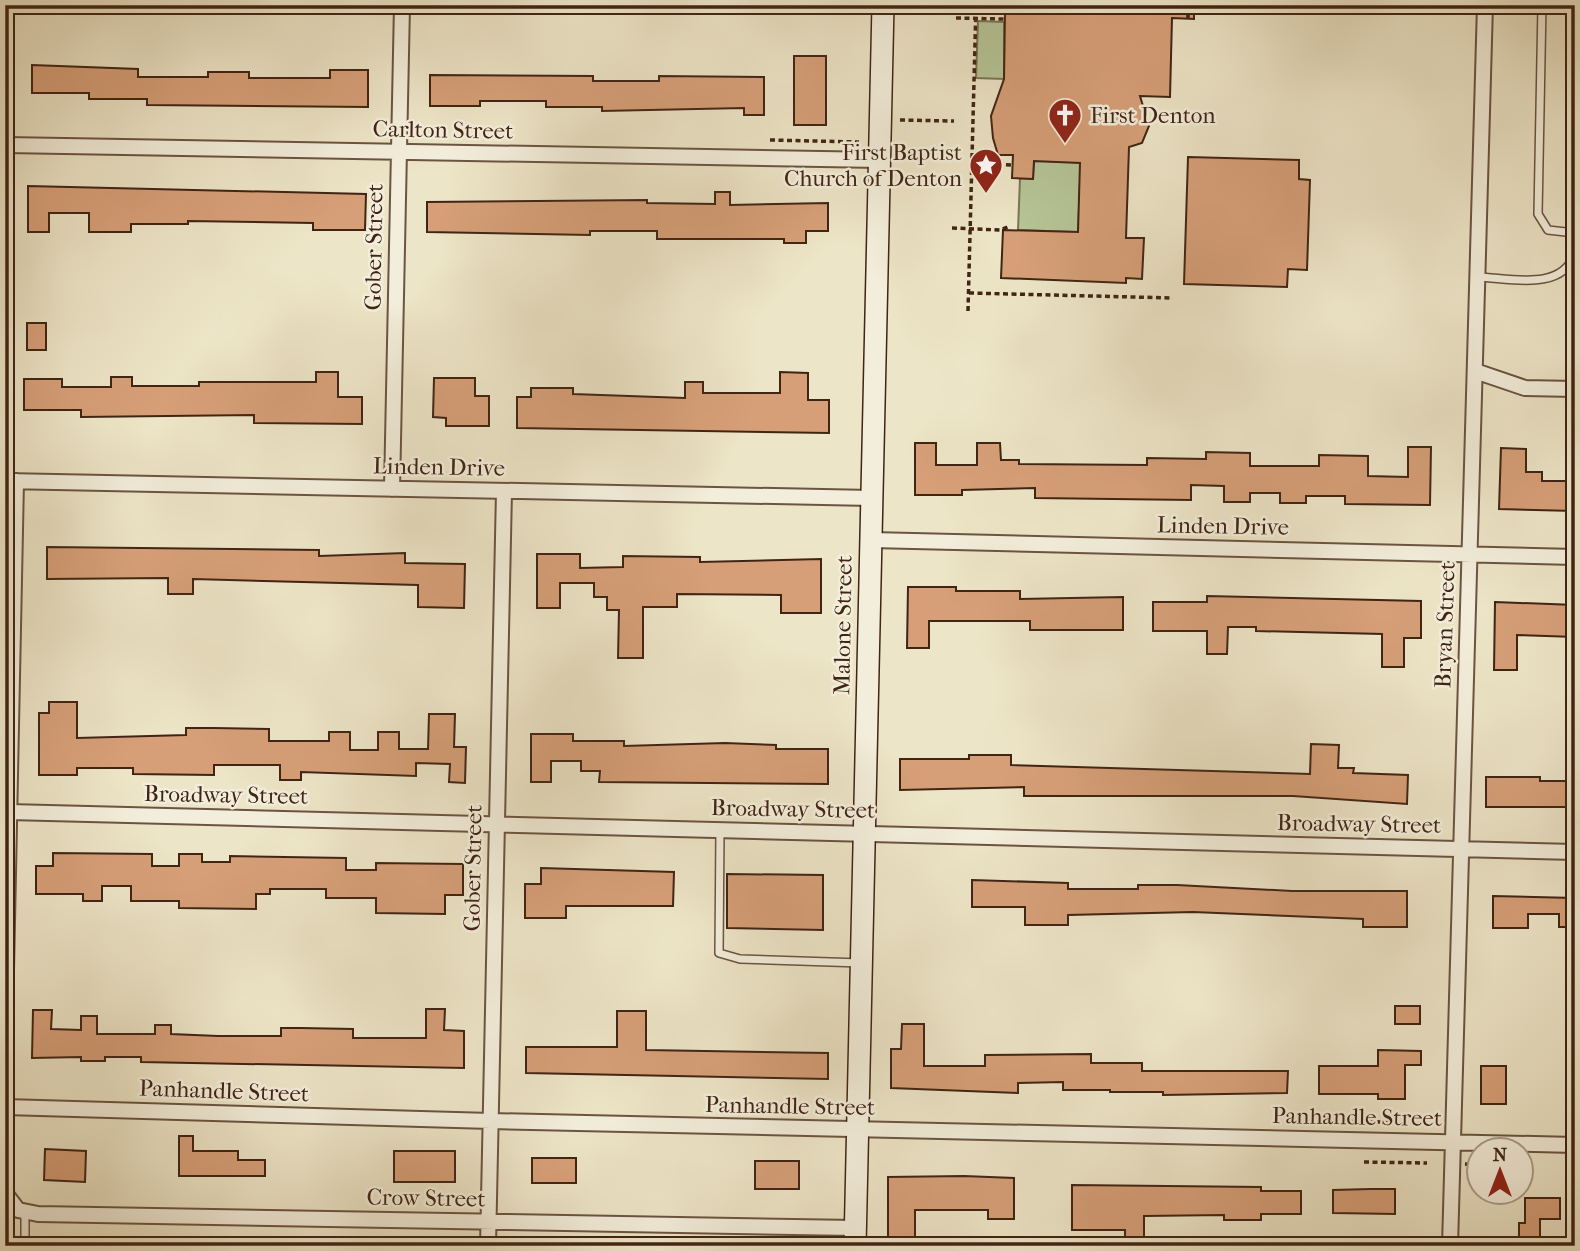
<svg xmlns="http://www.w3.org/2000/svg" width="1580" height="1251" font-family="'IM FELL French Canon',serif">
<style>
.green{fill:#b6c597;stroke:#7b7456;stroke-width:2}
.building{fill:#d69f78;stroke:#402414;stroke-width:2}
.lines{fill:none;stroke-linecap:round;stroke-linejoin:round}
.lane-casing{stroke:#6b5441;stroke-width:10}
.street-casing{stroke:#6b5441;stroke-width:18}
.secondary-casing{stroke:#402414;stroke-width:24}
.path{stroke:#402414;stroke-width:3.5;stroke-dasharray:5 3.5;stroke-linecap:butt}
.lane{stroke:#f3eedb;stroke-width:7}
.street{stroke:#f3eedb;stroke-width:14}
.secondary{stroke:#f3eedb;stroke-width:21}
.labels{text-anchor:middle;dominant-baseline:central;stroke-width:5;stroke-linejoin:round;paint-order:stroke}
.poi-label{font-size:23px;fill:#402414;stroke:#f3eedb;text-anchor:start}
.street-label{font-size:23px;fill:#402414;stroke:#f3eedb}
</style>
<rect width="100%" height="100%" fill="#ede5c7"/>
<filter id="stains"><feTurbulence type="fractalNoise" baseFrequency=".00286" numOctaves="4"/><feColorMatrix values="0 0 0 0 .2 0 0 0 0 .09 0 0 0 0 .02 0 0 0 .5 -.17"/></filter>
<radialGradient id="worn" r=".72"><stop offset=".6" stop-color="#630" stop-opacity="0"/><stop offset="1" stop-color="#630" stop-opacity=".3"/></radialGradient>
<path class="green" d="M 978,21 L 1004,22 L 1004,79 L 976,78 Z
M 1081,158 L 1078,232 L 1018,230 L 1020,178 L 1033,179 L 1034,161 L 1070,162 Z"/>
<path class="building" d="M 1011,5 L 1194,5 L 1194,19 L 1172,18 L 1170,97 L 1140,96 L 1149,126 L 1142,143 L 1129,147 L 1126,238 L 1144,238 L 1142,279 L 1126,278 L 1126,283 L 1001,278 L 1003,230 L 1078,232 L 1080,163 L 1034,161 L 1033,179 L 1012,178 L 1013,155 L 998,155 L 993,138 L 991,116 L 1004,79 L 1005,12 L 1011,12 Z
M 794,56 L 826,56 L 826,125 L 794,125 Z
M 32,65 L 138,69 L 138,77 L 208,77 L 208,72 L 249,72 L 249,78 L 330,78 L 330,70 L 368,70 L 368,107 L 147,105 L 147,99 L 89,99 L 89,93 L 32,93 Z
M 430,75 L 593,76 L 593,81 L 659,81 L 659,76 L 764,77 L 764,115 L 744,115 L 744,108 L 602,111 L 602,107 L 546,107 L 546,101 L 480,101 L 480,106 L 430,106 Z
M 1188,157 L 1299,160 L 1299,179 L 1310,180 L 1307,270 L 1288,269 L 1287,287 L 1184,284 Z
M 28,186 L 366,194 L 365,230 L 313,230 L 313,223 L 188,221 L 188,224 L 131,224 L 131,232 L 89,232 L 89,213 L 49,213 L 49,232 L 28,232 Z
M 715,192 L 730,192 L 730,205 L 828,203 L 828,231 L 806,231 L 806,243 L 784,243 L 784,239 L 657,239 L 657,231 L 590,231 L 590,235 L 427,232 L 427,202 L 647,200 L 647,203 L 715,204 Z
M 27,323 L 46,323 L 46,350 L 27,350 Z
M 316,372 L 338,372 L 338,397 L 362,397 L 362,424 L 254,423 L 254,415 L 81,417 L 81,410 L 24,410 L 24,379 L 62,379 L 62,387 L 111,387 L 111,377 L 132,377 L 132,386 L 199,386 L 199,382 L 316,382 Z
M 780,372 L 808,373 L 808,400 L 829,400 L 829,433 L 517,428 L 517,397 L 531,397 L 531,388 L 573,388 L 573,394 L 685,398 L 685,382 L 703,382 L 703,393 L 780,393 Z
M 434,378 L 475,378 L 475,396 L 489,396 L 489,426 L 446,426 L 446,418 L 433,417 Z
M 915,443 L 936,443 L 936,465 L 977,465 L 977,443 L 1000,443 L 1001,460 L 1019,460 L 1019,464 L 1147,465 L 1147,458 L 1206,459 L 1206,452 L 1250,453 L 1250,466 L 1319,466 L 1319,455 L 1368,456 L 1368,476 L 1408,477 L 1408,447 L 1431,447 L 1430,505 L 1345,504 L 1345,496 L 1306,496 L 1306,503 L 1280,503 L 1280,493 L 1250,493 L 1250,502 L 1224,502 L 1224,486 L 1191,485 L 1191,500 L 1035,498 L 1035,488 L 962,490 L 962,495 L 915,495 Z
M 1501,448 L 1526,449 L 1526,472 L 1542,472 L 1542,481 L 1575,481 L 1575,511 L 1499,509 Z
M 47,547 L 319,550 L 319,556 L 405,553 L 405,563 L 465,564 L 464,608 L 418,607 L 418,585 L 193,579 L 193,594 L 168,594 L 168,578 L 47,579 Z
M 537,554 L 580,554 L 580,568 L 623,567 L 623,556 L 700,557 L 700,562 L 821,559 L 821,613 L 781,613 L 781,595 L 677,594 L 677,607 L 643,607 L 643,658 L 618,658 L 619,610 L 607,610 L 607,597 L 594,597 L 594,583 L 560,583 L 560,608 L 537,608 Z
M 908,587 L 956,587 L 956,591 L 1020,591 L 1020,599 L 1123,597 L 1123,630 L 1030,630 L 1030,621 L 929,621 L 929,648 L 907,648 Z
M 1207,596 L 1421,601 L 1421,638 L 1404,638 L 1404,667 L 1382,667 L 1382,634 L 1256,631 L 1256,627 L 1228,627 L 1227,654 L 1207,654 L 1207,631 L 1153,631 L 1153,602 L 1207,602 Z
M 1495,602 L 1575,605 L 1575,637 L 1517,635 L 1517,670 L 1494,670 Z
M 49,702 L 77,702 L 77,738 L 186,735 L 186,728 L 214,728 L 269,729 L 269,741 L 329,741 L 329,732 L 350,732 L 350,750 L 378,750 L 378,732 L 399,732 L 399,749 L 428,749 L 429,714 L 455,714 L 454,747 L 466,747 L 465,783 L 449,782 L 450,764 L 416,763 L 416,776 L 301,772 L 301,780 L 280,780 L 280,765 L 214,765 L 214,775 L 133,774 L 133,768 L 77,768 L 77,775 L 39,775 L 39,713 L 49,713 Z
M 531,734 L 573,734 L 573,741 L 624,741 L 624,746 L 725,743 L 776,745 L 776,749 L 828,749 L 828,784 L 599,782 L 600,771 L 581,771 L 581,761 L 551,761 L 551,782 L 531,782 Z
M 1311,744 L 1339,745 L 1338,768 L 1354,768 L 1353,773 L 1408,775 L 1407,804 L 1293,796 L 1024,796 L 1024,787 L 900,790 L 900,759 L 969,759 L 969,755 L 1011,755 L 1011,765 L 1310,774 Z
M 1486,777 L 1540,777 L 1540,781 L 1575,781 L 1575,807 L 1486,807 Z
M 53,853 L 152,854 L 152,866 L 179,866 L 179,854 L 202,854 L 202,862 L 230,862 L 230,856 L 346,858 L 346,870 L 376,870 L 376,863 L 463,864 L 463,895 L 445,895 L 445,914 L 376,913 L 376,898 L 326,898 L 326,889 L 270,889 L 270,894 L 256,894 L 256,909 L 179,908 L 179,901 L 131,901 L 131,886 L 102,886 L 102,901 L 83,901 L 83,894 L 36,894 L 36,866 L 53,866 Z
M 541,868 L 674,872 L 673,906 L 566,906 L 566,918 L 525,918 L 525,884 L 541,884 Z
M 727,874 L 823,875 L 823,930 L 727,928 Z
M 972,880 L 1068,883 L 1068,889 L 1138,889 L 1138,885 L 1177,885 L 1292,891 L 1407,891 L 1407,927 L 1363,927 L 1363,919 L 1193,912 L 1068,915 L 1068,925 L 1025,925 L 1025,907 L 972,907 Z
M 1493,896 L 1575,898 L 1575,927 L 1559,927 L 1559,914 L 1528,914 L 1528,928 L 1493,928 Z
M 1395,1006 L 1420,1006 L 1420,1024 L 1395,1024 Z
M 426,1009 L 445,1009 L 444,1030 L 464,1031 L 464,1068 L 141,1062 L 141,1057 L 105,1057 L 105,1061 L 81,1061 L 81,1057 L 32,1058 L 33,1010 L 52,1010 L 51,1029 L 81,1030 L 81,1016 L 97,1016 L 97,1034 L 155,1034 L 155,1025 L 171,1025 L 171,1034 L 218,1036 L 281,1036 L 281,1028 L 301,1028 L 353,1029 L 353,1038 L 426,1038 Z
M 617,1011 L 646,1011 L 646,1050 L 828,1053 L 828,1079 L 526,1073 L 526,1047 L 617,1047 Z
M 902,1024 L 924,1024 L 924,1066 L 985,1066 L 985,1055 L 1091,1054 L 1091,1063 L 1142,1063 L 1142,1071 L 1288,1071 L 1287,1093 L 1163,1095 L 1163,1092 L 1110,1092 L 1110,1090 L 1063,1090 L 1063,1082 L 1018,1083 L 1018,1093 L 891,1088 L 891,1049 L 901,1049 Z
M 1378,1050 L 1421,1051 L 1421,1065 L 1405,1065 L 1405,1099 L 1378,1099 L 1378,1094 L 1319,1094 L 1319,1066 L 1378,1066 Z
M 1481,1066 L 1506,1066 L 1506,1104 L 1481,1104 Z
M 179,1136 L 193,1136 L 193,1151 L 238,1151 L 238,1160 L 265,1160 L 265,1176 L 179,1176 Z
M 45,1149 L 86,1151 L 85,1182 L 44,1180 Z
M 394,1151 L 455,1151 L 455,1182 L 394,1182 Z
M 532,1158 L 576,1158 L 576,1183 L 532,1183 Z
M 755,1161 L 799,1161 L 799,1189 L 755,1189 Z
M 964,1176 L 1014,1178 L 1014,1219 L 988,1219 L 988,1210 L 915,1210 L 915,1245 L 888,1245 L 888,1177 Z
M 1072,1185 L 1261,1187 L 1261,1191 L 1301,1191 L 1301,1214 L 1261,1214 L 1261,1220 L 1224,1220 L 1224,1215 L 1144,1216 L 1144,1246 L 1125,1246 L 1125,1230 L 1072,1230 Z
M 1371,1189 L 1395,1189 L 1395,1214 L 1333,1213 L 1333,1190 Z
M 1525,1198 L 1560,1198 L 1560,1219 L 1540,1219 L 1540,1246 L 1519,1246 L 1519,1223 L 1525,1223 Z"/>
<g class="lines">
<defs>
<path id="lane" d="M 1542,5 L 1538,214 L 1548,230 L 1575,233
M 1478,277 C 1510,278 1561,292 1575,254
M 720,830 L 719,953 L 740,959 L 861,963
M 25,1246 L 25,1212"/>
<path id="street" d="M 5,48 L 6,5
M 5,145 L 880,160
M 1475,371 L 1525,388 L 1575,389
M 5,481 L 872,498
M 392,489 L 402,5
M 871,540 L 1575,557
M 9,812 L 1575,852
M 5,1020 L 16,481
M 5,1107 L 491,1121 L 1575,1145
M 5,1193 L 18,1210 L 38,1214 L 856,1228
M 488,1246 L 504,491
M 1450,1246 L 1485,5"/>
<path id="secondary" d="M 855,1246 L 883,5"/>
</defs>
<use href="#lane" class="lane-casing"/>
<use href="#street" class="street-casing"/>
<use href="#secondary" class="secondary-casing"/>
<path class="path" d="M 956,18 L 1004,19
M 1188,19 L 1188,5
M 900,120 L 954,121
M 770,140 L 859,142
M 972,163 L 1012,165
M 952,228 L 1000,230 L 1010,226
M 969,293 L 1173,298
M 968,311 L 976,5
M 1291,1120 L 1428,1123
M 1364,1162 L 1427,1163
M 1465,1164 L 1478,1165"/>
<use href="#lane" class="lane"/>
<use href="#street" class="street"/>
<use href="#secondary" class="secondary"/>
</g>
<defs>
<symbol id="church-pin" viewBox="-11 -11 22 30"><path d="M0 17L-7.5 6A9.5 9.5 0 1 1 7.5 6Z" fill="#8f2418" stroke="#f3eedb"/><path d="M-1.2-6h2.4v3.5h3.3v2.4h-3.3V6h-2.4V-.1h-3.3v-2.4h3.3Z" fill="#fff"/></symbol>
<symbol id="sight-pin" viewBox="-11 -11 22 30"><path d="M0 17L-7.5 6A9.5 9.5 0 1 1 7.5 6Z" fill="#8f2418" stroke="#f3eedb"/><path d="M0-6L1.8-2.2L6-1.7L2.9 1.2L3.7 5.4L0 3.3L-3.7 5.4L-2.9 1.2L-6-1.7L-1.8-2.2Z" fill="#fff"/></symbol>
</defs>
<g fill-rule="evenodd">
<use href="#church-pin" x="1046" y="96" width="38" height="52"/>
<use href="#sight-pin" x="967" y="146" width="38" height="52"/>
</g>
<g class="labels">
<g class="poi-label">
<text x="1090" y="115">First Denton</text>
<text x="962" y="152" text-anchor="end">First Baptist<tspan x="962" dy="26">Church of Denton</tspan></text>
</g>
<g class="street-label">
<text transform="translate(443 130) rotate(1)">Carlton Street</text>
<text transform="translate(374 247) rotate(-89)">Gober Street</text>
<text transform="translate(439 467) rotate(1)">Linden Drive</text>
<text transform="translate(1223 526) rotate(1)">Linden Drive</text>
<text transform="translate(843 625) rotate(-89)">Malone Street</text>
<text transform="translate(1445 625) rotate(-88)">Bryan Street</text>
<text transform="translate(226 795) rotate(1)">Broadway Street</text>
<text transform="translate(793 809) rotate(1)">Broadway Street</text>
<text transform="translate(1359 824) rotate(1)">Broadway Street</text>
<text transform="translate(473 868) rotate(-89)">Gober Street</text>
<text transform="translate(224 1091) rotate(2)">Panhandle Street</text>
<text transform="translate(790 1106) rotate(1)">Panhandle Street</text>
<text transform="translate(1357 1117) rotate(1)">Panhandle Street</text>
<text transform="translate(426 1198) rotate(1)">Crow Street</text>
</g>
</g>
<rect width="1580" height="1251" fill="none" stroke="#ede5c7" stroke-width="28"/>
<rect x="7" y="7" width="1566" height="1237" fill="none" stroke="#402414" stroke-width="3.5"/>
<rect x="14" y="14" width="1552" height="1223" fill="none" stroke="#402414" stroke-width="2"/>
<g transform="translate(1500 1171)"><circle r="33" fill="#f3eedb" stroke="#ab9d8b" stroke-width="2"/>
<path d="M0-5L12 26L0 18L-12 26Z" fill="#8f2418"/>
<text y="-10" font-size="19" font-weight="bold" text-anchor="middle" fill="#402414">N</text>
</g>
<rect width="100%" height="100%" filter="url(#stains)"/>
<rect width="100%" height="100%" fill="url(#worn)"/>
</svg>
